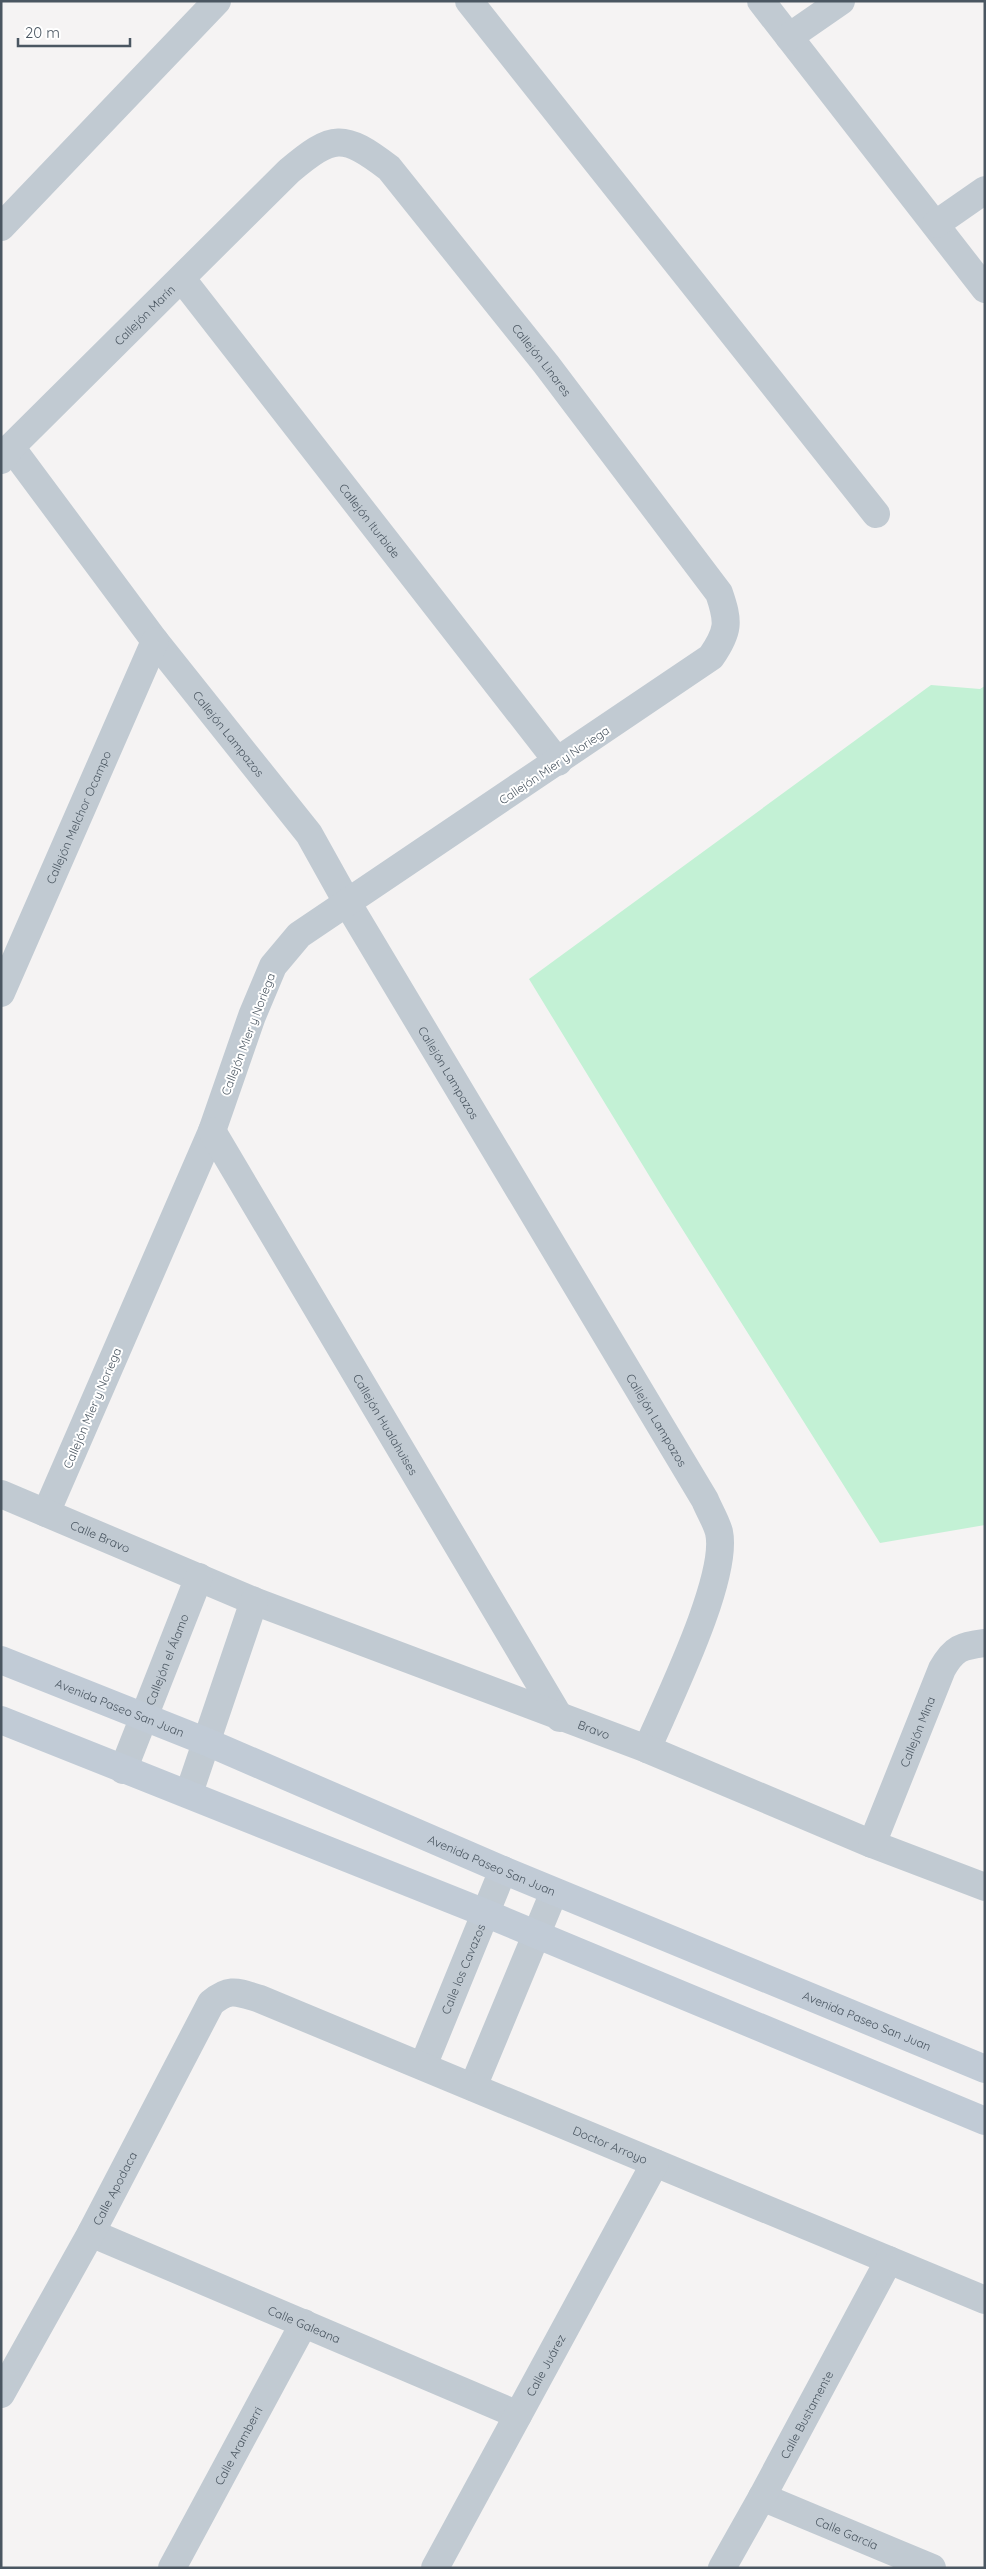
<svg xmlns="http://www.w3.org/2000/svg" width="986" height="2569" font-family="Quicksand,sans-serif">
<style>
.green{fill:#c3f1d5}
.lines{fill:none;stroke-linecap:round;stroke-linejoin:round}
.street{stroke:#c1cad2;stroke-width:28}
.secondary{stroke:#c1cbd6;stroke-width:28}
.labels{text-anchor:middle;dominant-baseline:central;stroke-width:4;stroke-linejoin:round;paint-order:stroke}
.street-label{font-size:12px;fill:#4a5661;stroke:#fff}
</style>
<rect width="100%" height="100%" fill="#f5f3f3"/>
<path class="green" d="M 931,685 L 980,689 L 985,686 L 985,1525 L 880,1543 L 664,1200 L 529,979 Z"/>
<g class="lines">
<g class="street">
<path d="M 469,1 L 876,514"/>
<path d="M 761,1 L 985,289"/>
<path d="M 789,37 L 841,1"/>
<path d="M 936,224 L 985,190"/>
<path d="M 1,227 L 217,1"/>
<path id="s1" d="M 182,279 L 558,762"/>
<path id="s2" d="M 11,447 L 155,641 L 309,834 L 348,904 L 705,1500 C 709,1510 716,1521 719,1532 C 729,1578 667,1702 647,1749"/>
<path id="s3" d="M 1,460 L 11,447 L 289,171 C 333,134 343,133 389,168 L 546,364 L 719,593 C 729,622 729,631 711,657 L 299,935 L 273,966 L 252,1016 L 212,1131 L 46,1513"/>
<path id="s4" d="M 1,993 L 155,641"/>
<path id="s5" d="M 212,1131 L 560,1718"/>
<path id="s6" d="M 1,1494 L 254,1601 L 647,1749 L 872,1844 L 985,1887"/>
<path id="s7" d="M 123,1770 L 199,1577"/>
<path d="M 189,1793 L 254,1601"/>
<path id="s8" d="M 872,1844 L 942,1669 C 954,1648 961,1646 985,1643"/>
<path id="s9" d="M 423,2066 L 503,1870"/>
<path d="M 473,2087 L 554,1892"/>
<path id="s10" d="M 91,2233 L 518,2415"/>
<path id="s11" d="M 1,2394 L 91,2233 L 211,2003 C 230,1987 237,1992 260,1999 L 985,2300"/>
<path id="s12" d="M 762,2497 L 932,2568"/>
<path id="s13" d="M 172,2568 L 304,2323"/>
<path id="s14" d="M 435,2568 L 655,2163"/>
<path id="s15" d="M 722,2568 L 762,2497 L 889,2260"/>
</g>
<g class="secondary">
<path id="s16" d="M 1,1660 L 207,1742 L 503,1870 L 985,2069"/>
<path d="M 1,1720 L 485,1913 L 985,2121"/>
</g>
</g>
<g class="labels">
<g class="street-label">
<text stroke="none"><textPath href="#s3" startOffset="204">Callejón Marín</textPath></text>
<text stroke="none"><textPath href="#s3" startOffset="769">Callejón Linares</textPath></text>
<text stroke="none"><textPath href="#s1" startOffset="306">Callejón Iturbide</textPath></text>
<text stroke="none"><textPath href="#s2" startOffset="360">Callejón Lampazos</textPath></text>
<text transform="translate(554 765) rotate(-34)">Callejón Mier y Noriega</text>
<text stroke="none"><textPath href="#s4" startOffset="192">Callejón Melchor Ocampo</textPath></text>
<text transform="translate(248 1034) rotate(-69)">Callejón Mier y Noriega</text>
<text stroke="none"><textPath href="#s2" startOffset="765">Callejón Lampazos</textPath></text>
<text transform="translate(92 1408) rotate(-67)">Callejón Mier y Noriega</text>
<text stroke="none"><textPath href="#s2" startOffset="1170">Callejón Lampazos</textPath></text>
<text stroke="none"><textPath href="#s5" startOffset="341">Callejón Hualahuises</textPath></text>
<text stroke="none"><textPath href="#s6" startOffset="108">Calle Bravo</textPath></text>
<text stroke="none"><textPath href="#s7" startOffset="119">Callejón el Álamo</textPath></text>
<text stroke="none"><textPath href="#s16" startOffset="128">Avenida Paseo San Juan</textPath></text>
<text stroke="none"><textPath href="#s6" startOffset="638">Bravo</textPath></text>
<text stroke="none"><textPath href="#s8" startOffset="121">Callejón Mina</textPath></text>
<text stroke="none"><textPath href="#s16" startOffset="532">Avenida Paseo San Juan</textPath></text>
<text stroke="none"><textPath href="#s9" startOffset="105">Calle los Cavazos</textPath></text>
<text stroke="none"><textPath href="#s16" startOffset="938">Avenida Paseo San Juan</textPath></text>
<text stroke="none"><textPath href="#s11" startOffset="876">Doctor Arroyo</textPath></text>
<text stroke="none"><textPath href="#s11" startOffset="235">Calle Apodaca</textPath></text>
<text stroke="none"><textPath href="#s10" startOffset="232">Calle Galeana</textPath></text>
<text stroke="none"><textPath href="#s14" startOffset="231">Calle Juárez</textPath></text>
<text stroke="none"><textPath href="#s15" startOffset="175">Calle Bustamente</textPath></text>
<text stroke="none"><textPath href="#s13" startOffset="139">Calle Aramberri</textPath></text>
<text stroke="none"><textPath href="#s12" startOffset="92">Calle García</textPath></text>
</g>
</g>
<rect width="986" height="2569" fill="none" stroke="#4a5661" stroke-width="5"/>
<path d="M18 38v8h112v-8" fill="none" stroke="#4a5661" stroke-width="2.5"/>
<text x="25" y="38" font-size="15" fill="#4a5661" stroke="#ffffff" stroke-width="4" paint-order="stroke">20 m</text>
</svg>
